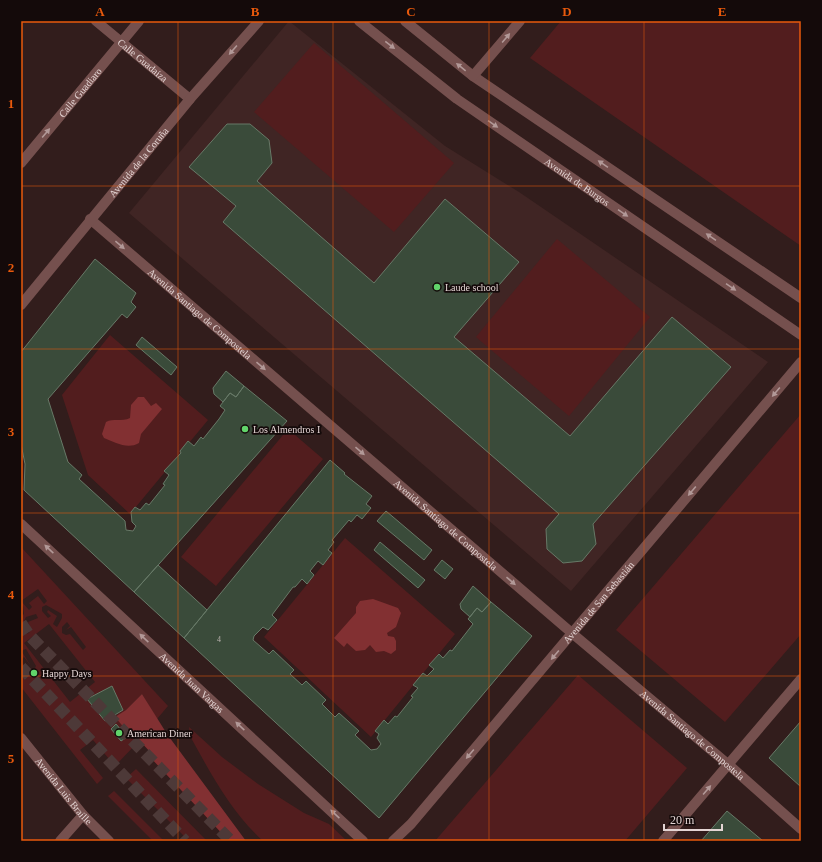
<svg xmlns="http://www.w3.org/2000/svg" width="822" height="862" font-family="Georgia,serif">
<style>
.built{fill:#402524}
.green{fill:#521d1e;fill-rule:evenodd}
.water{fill:#823032}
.building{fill:#3a4b3a;stroke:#677967}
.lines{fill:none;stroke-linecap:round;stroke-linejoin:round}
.highway-tunnel{stroke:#4d3938;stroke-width:12;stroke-dasharray:12 6;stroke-linecap:butt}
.minor{stroke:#75504e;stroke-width:10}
.oneway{fill:#b29998}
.grid{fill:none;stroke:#e8590c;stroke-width:1;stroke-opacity:0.55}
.poi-dot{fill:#61d46a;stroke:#140a0a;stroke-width:1.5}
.labels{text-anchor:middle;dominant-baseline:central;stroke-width:3.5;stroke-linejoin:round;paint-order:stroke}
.number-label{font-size:8px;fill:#bab2ae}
.street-label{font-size:10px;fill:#e4d5d4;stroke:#140a0a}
.poi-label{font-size:10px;fill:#e4d5d4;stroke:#140a0a;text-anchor:start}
.neatline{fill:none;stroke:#e8590c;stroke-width:1.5}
.grid-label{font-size:13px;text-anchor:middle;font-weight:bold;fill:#e8590c}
</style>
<rect width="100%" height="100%" fill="#321d1c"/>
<path class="built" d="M 289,21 L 445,146 L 519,192 L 768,362 L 571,591 L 129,213 Z"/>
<path class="green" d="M 561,21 L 801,21 L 801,246 L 530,58 Z
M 314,43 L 454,163 L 394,232 L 254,112 Z
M 557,239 L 650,317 L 569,416 L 476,337 Z
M 110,335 L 208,420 L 130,514 L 88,475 L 62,395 Z
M 801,414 L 801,634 L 725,722 L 616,630 Z
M 288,429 L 323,459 L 216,586 L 181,557 Z
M 345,538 L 455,634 L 371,737 L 264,637 Z
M 21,547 L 168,706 L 157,719 L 142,694 L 126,710 L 116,717 L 137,743 L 115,766 L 93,740 L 80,750 L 103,778 L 97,784 L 21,687 L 21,662 L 29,671 L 34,670 L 36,666 L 26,649 L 23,650 L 22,652 L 31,666 L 24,657 L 21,660 L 21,635 L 29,633 L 30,627 L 28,622 L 38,618 L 36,614 L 26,617 L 24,621 L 26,629 L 21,631 L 21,617 L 24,614 L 23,606 L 21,607 ZM 38,589 L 47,601 L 44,604 L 38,596 L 29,603 L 32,607 L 29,610 L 21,601 ZM 46,605 L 62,614 L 62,618 L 57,627 L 53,624 L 57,616 L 48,610 L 47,612 L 51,616 L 48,618 L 42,611 L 42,607 ZM 67,622 L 70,626 L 66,630 L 71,627 L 86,647 L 83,650 L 70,634 L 66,635 L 62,633 L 62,627 ZM 49,624 L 95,682 L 70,702 L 24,643 ZM 112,687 L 123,710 L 113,718 L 105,721 L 87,699 Z
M 578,675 L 687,768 L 625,841 L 435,841 Z
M 189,727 L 222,757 L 258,784 L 304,813 L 329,824 L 347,841 L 263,841 C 231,812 211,774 190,736 Z
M 136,769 L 207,841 L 189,841 L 126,778 Z
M 114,791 L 164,841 L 153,841 L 108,796 Z"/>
<path class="water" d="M 138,397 L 144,397 L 151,406 L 156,403 L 162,409 L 141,434 L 139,443 C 127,450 115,442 104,438 L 102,434 L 106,422 C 113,418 122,422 130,418 L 131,405 Z
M 373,599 L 398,608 L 401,613 L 396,627 L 387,633 L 388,636 L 394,637 L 396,641 L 396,650 L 391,654 L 384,651 L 376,652 L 370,645 L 365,650 L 356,651 L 347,643 L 344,647 L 334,638 L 356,613 L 356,607 L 360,601 Z
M 142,694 L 167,734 L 246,841 L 229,841 L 149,756 L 151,753 L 140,741 L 137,743 L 115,717 L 126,710 Z"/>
<path class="building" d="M 227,124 L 250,124 L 269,140 L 272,163 L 257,181 L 374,283 L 445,199 L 519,262 L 454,337 L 570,436 L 672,317 L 731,367 L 593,524 L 596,544 L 582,561 L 563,563 L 547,549 L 546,529 L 559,514 L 223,222 L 236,206 L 189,167 Z
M 95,259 L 136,293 L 131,302 L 136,307 L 127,318 L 122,314 L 48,399 L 68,462 L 82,475 L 79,479 L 125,521 L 126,530 L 133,531 L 136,526 L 132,522 L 131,512 L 135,507 L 140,510 L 146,503 L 149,505 L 165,485 L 163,484 L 169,475 L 164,471 L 181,453 L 180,451 L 188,441 L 194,446 L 201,437 L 203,439 L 219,419 L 225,410 L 220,406 L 230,393 L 236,397 L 244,386 L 287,421 L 134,592 L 24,490 L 25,464 L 21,444 L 21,352 Z
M 142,337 L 177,367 L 171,375 L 136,345 Z
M 226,371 L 244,386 L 236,397 L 230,393 L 223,402 L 214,394 L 213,388 Z
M 330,460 L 345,473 L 344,474 L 372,496 L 366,504 L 371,508 L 362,519 L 357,515 L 351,522 L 349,520 L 332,540 L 334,542 L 328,550 L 332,553 L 323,565 L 318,561 L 310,571 L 314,575 L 307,584 L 302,579 L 295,587 L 293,587 L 272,615 L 277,620 L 268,630 L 263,627 L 254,636 L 253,640 L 269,654 L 273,650 L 294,670 L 290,674 L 302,685 L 306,681 L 326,700 L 322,704 L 335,717 L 339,713 L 359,731 L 355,735 L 371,750 L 377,749 L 381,744 L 377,738 L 379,734 L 375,731 L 384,720 L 388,724 L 395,716 L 397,717 L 413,697 L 411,696 L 418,688 L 413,685 L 423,673 L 427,676 L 434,669 L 429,665 L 439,654 L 443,658 L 450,650 L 452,651 L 473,624 L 468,619 L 477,608 L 482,612 L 491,602 L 532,636 L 379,818 L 184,638 Z
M 386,511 L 432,550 L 424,560 L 377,521 Z
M 380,542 L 425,580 L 418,588 L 374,550 Z
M 442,560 L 453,569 L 445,579 L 434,570 Z
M 158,565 L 207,610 L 184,638 L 134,592 Z
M 473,586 L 491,602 L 482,612 L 477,608 L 470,617 L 461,609 L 460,604 Z
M 112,686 L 123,710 L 105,721 L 87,699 Z
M 801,721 L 801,787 L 769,758 Z
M 116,724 L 127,737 L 121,741 L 111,729 Z
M 727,811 L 763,841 L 701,841 Z"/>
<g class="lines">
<path class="highway-tunnel" d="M 21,623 L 29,635 L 231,841
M 21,667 L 185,841"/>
<g class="minor">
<path id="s1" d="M 96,21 L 190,99"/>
<path id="s2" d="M 359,21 L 457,99 L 801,335"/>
<path d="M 405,21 L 473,76 L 801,298"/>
<path d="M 473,76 L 520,21"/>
<path id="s3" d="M 21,163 L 139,21"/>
<path id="s4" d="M 90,219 L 573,634 L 729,765 L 801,829"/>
<path id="s5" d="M 21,305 L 190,99 L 259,21"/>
<path id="s6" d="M 21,524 L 363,841"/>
<path id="s7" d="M 21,738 L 83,815 L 109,841"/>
<path d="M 60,841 L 83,815"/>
<path id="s8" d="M 393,841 L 411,824 L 801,362"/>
<path d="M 663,841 L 801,679"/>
</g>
</g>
<defs><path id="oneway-solid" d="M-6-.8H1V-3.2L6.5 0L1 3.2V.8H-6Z"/></defs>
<g class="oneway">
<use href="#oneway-solid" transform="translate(506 38) rotate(-50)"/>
<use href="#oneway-solid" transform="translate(390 45) rotate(38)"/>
<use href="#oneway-solid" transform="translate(233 50) rotate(131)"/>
<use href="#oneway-solid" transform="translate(461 67) rotate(-141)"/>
<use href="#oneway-solid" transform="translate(493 124) rotate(35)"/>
<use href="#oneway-solid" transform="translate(46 133) rotate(-50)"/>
<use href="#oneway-solid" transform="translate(603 164) rotate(-146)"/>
<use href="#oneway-solid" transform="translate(623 213) rotate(34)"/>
<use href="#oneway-solid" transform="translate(711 237) rotate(-146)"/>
<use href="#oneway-solid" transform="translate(120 245) rotate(40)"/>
<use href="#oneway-solid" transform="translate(731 287) rotate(34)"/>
<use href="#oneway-solid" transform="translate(261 366) rotate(41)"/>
<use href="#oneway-solid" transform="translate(776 392) rotate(130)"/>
<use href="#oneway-solid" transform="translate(360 451) rotate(41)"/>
<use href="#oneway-solid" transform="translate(692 491) rotate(130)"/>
<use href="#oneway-solid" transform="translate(49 549) rotate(-137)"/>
<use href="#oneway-solid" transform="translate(511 581) rotate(41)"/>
<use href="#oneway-solid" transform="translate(144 638) rotate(-137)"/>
<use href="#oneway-solid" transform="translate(555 655) rotate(130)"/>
<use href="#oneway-solid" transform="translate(240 726) rotate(-137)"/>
<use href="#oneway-solid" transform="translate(470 754) rotate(130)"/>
<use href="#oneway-solid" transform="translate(707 790) rotate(-49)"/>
<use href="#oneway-solid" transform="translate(335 814) rotate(-137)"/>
</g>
<path class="grid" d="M 178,21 L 178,841M 333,21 L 333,841M 489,21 L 489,841M 644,21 L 644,841M 21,186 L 801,186M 21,349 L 801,349M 21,513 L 801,513M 21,676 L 801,676"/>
<g class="poi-dot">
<circle cx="437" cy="287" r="4"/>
<circle cx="245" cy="429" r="4"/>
<circle cx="34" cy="673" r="4"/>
<circle cx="119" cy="733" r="4"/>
</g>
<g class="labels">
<g class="number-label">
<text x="219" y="639">4</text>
</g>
<g class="street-label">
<text stroke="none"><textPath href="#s1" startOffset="61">Calle Guadaiza</textPath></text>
<text stroke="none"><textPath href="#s3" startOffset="92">Calle Guadiaro</textPath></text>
<text stroke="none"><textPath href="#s5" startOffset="185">Avenida de la Coruña</textPath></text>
<text stroke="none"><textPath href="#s2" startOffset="271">Avenida de Burgos</textPath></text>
<text stroke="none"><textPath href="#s4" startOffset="145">Avenida Santiago de Compostela</textPath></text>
<text stroke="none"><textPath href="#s4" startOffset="469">Avenida Santiago de Compostela</textPath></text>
<text stroke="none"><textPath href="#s8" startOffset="315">Avenida de San Sebastián</textPath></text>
<text stroke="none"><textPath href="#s6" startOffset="233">Avenida Juan Vargas</textPath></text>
<text stroke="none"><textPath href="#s4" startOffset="793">Avenida Santiago de Compostela</textPath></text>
<text stroke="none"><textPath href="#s7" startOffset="68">Avenida Luis Braille</textPath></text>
</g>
<g class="poi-label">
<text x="445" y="287">Laude school</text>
<text x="253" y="429">Los Almendros I</text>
<text x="42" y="673">Happy Days</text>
<text x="127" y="733">American Diner</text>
</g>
</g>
<rect width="822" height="862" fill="none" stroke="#140a0a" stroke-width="44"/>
<path d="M664 824v6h58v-6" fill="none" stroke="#e4d5d4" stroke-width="2"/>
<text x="670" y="824" font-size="12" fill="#e4d5d4" stroke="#140a0a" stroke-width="3" paint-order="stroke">20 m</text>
<rect x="22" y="22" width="778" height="818" class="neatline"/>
<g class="grid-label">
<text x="100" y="16">A</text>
<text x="255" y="16">B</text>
<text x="411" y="16">C</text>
<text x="567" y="16">D</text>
<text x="722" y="16">E</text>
<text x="11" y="108">1</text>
<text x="11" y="272">2</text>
<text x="11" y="436">3</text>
<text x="11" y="599">4</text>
<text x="11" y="763">5</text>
</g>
</svg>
